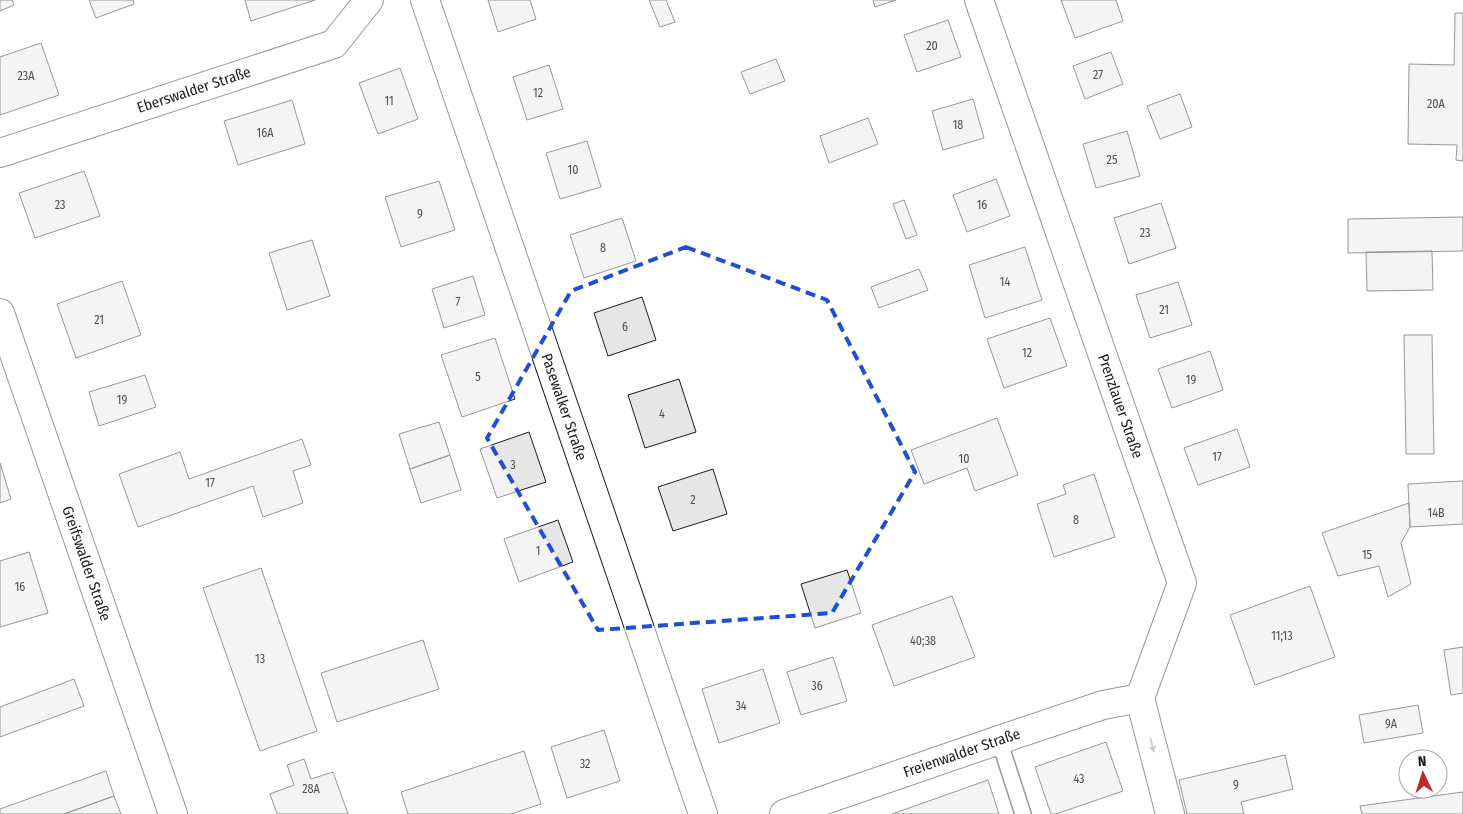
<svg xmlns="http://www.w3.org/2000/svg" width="1463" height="814" font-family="'Fira Sans Condensed',sans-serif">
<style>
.building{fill:#e6e6e6;stroke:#1a1a1a}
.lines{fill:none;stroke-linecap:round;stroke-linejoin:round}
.service-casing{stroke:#1a1a1a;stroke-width:18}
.minor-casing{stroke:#1a1a1a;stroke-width:30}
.service{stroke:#fff;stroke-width:15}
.minor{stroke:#fff;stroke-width:28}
.oneway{fill:#989898}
.marked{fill:none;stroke:#1d4ed8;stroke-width:4;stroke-dasharray:10 6;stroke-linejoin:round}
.labels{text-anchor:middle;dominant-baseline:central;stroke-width:4;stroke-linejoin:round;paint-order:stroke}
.number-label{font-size:12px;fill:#4d4d4d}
.street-label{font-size:15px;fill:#1a1a1a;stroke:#fff}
</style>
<rect width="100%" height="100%" fill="#fff"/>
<path class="building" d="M 0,0 L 12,0 L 14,5 L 0,11 Z
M 89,0 L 133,0 L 134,4 L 96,18 Z
M 245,0 L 315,0 L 251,21 Z
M 488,0 L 530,0 L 536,19 L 498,32 Z
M 649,0 L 666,0 L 675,22 L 660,27 Z
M 873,0 L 896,0 L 875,7 Z
M 1061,0 L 1116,0 L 1123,21 L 1075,38 Z
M 1455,13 L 1463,13 L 1463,161 L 1456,160 L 1457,145 L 1408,144 L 1409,64 L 1454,65 Z
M 948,20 L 961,57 L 917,72 L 904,35 Z
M 41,43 L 59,95 L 0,115 L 0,57 Z
M 1111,52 L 1123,84 L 1085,99 L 1073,66 Z
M 776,59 L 785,81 L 750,94 L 741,72 Z
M 549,65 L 563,109 L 527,120 L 513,77 Z
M 400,68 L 418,119 L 378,134 L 359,83 Z
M 1180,94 L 1192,127 L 1160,139 L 1147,106 Z
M 973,99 L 984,138 L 943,150 L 932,111 Z
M 292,100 L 305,144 L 238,165 L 224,121 Z
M 868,118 L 878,144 L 829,163 L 820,136 Z
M 1127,131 L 1140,176 L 1096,188 L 1083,144 Z
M 587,141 L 601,187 L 560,199 L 546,153 Z
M 84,171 L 100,216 L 35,238 L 19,193 Z
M 996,179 L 1010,216 L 967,232 L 953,195 Z
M 439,181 L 455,230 L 401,247 L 385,197 Z
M 904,200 L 917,235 L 906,239 L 893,204 Z
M 1161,203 L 1176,248 L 1129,264 L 1114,218 Z
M 1463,217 L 1463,251 L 1348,253 L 1348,219 Z
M 622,218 L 636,261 L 584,278 L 570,235 Z
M 312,240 L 330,296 L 287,310 L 269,253 Z
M 1025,247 L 1042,300 L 985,318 L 969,265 Z
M 1432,251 L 1433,290 L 1367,291 L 1366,252 Z
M 919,269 L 928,290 L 879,308 L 871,287 Z
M 473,276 L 485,315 L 444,328 L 432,289 Z
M 122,281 L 141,335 L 76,358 L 57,304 Z
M 1178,282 L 1192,325 L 1150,338 L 1136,295 Z
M 642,297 L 656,340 L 608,356 L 594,313 Z
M 1050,318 L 1067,366 L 1004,388 L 987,339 Z
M 1404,335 L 1432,335 L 1434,454 L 1406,454 Z
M 495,338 L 515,399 L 462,417 L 441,355 Z
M 1210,351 L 1223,390 L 1172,408 L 1158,369 Z
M 145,375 L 156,407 L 99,426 L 89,392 Z
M 679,379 L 696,432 L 645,448 L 628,395 Z
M 997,418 L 1018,475 L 975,491 L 967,468 L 924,484 L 911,450 Z
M 439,422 L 450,455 L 410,469 L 399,434 Z
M 1237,429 L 1250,467 L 1198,485 L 1184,448 Z
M 529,432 L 546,482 L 497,498 L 480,449 Z
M 302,439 L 311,465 L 293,471 L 303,503 L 263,517 L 253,486 L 138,527 L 119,474 L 180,452 L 189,479 Z
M 450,455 L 461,490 L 421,503 L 410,469 Z
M 0,463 L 11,499 L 0,503 Z
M 713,469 L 727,514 L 673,531 L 658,487 Z
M 1094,474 L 1115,537 L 1054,557 L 1037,504 L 1066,494 L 1063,485 Z
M 1463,481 L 1463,524 L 1410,527 L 1408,484 Z
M 1409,503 L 1410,527 L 1401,543 L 1411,584 L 1388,597 L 1379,566 L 1338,576 L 1322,533 Z
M 558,520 L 573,562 L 519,582 L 504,539 Z
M 29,552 L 48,613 L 0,627 L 0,561 Z
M 261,568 L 317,731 L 260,751 L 203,588 Z
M 847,570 L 861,613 L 815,628 L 801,584 Z
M 1310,586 L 1335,657 L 1255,685 L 1230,615 Z
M 952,596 L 975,657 L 894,686 L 872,625 Z
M 423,640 L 439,689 L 337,722 L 321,673 Z
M 1463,647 L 1463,693 L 1451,695 L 1444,650 Z
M 833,657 L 847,701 L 801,715 L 787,672 Z
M 763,669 L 780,723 L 719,743 L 702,689 Z
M 74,679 L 84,706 L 0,737 L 0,707 Z
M 1418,705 L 1423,733 L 1364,743 L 1359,715 Z
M 604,730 L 620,781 L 567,798 L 551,747 Z
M 1106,742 L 1123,791 L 1056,814 L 1051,814 L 1035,767 Z
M 524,751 L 541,804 L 511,814 L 408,814 L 401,792 Z
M 1285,755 L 1293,789 L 1241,802 L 1244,814 L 1187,814 L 1179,780 Z
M 304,759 L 311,779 L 333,772 L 348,814 L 277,814 L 270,794 L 294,785 L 287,765 Z
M 106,771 L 114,796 L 64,814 L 0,814 L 0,809 Z
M 988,780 L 999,814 L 892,814 Z
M 1463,792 L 1463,814 L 1362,814 L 1360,806 Z
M 114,796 L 121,814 L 64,814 Z"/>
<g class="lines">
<defs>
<path id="service" d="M 999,740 L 1023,814"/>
<g id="minor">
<path id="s1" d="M 425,0 L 703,814"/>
<path id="s2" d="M 979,0 L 1182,583 L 1140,698 L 1170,814"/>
<path id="s3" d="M 0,153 L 334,44 L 369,0"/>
<path id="s4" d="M 0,313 L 173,814"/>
<path id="s5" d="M 784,814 L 999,740 L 1103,705 L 1140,698"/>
</g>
</defs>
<use href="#service" class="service-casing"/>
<use href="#minor" class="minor-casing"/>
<use href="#service" class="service"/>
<use href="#minor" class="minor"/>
</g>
<defs><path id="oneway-solid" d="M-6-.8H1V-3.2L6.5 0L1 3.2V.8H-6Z" transform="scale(1.25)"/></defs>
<use class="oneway" href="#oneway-solid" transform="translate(1152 745) rotate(76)"/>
<path d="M0 0H1463V814H0ZM 686,247 L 827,300 L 915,472 L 832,613 L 598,630 L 487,438 L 571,291 Z" fill="#fff" fill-opacity=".55" fill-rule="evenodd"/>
<path class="marked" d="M 686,247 L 827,300 L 915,472 L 832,613 L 598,630 L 487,438 L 571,291 Z"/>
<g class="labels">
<g class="number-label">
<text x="932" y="46">20</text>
<text x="1098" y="75">27</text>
<text x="26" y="76">23A</text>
<text x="538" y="93">12</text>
<text x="389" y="101">11</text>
<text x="1436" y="104">20A</text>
<text x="958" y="125">18</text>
<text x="265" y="133">16A</text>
<text x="1112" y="160">25</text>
<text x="573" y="170">10</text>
<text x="60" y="205">23</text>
<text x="982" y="205">16</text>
<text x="420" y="214">9</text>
<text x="1145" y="233">23</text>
<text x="603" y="248">8</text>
<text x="1005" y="282">14</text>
<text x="458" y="302">7</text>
<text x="1164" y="310">21</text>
<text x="99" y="320">21</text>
<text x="625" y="327">6</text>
<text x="1027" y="353">12</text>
<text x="478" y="377">5</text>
<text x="1191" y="380">19</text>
<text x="122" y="400">19</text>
<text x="662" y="414">4</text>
<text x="1217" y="457">17</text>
<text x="964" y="459">10</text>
<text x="513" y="465">3</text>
<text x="210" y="483">17</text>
<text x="693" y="500">2</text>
<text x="1436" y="513">14B</text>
<text x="1076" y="520">8</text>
<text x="538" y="551">1</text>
<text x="1367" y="555">15</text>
<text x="20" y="587">16</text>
<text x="1282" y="636">11;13</text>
<text x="923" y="641">40;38</text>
<text x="260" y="659">13</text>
<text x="817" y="686">36</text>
<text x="741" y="706">34</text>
<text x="1391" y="724">9A</text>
<text x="585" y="764">32</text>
<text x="1079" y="779">43</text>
<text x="1236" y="785">9</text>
<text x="311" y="789">28A</text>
</g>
<g class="street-label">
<text stroke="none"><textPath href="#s3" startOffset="204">Eberswalder Straße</textPath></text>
<text stroke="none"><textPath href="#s2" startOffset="430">Prenzlauer Straße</textPath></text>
<text stroke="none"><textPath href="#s1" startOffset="430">Pasewalker Straße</textPath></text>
<text stroke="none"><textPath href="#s4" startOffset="265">Greifswalder Straße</textPath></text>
<text stroke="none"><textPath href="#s5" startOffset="188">Freienwalder Straße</textPath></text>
</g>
</g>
<g transform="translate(1423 774) rotate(356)"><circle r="24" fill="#ffffff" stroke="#a3a3a3"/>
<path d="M0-4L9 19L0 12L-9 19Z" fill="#c62828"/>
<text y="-8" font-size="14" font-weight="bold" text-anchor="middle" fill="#1a1a1a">N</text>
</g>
</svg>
